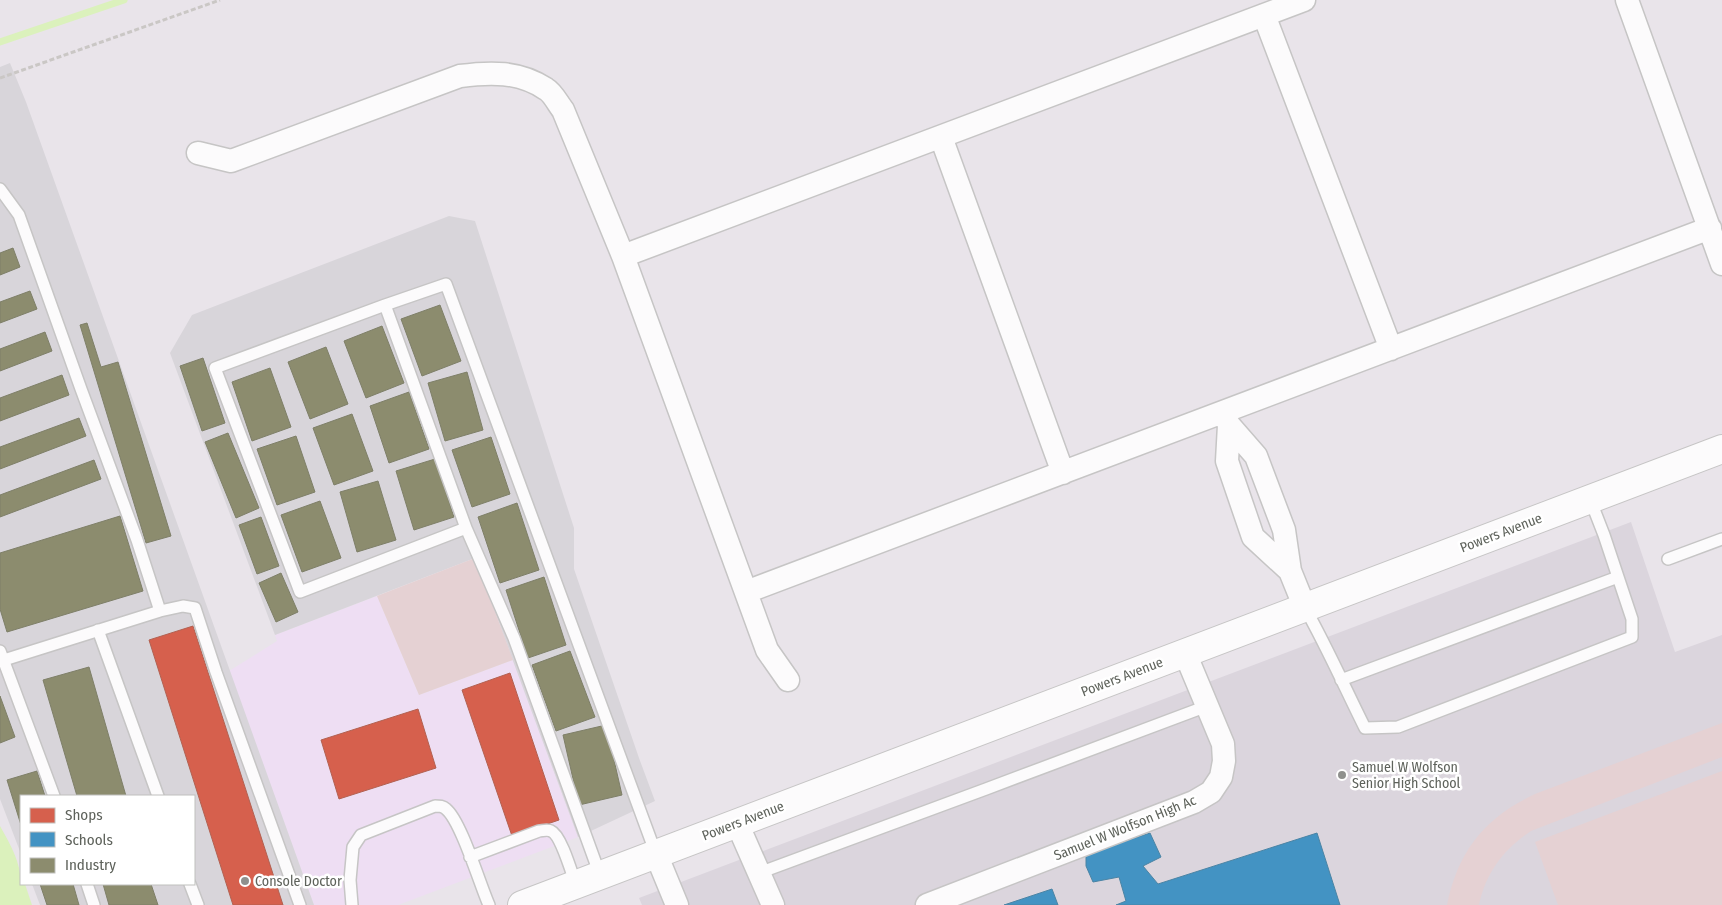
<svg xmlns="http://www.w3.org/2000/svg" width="1722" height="905" font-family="'Fira Sans Condensed',sans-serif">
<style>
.commercial{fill:#eedef3}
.industrial{fill:#d8d5da}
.education{fill:#dbd5dd}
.green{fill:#e5d1d3}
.water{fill:#dbf1bc}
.shops{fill:#d6604d;stroke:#b26151}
.schools{fill:#4393c3;stroke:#4b84a4}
.industry{fill:#8c8c6e;stroke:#7e7f68}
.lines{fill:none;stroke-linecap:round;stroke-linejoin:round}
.stream{stroke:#dbf1bc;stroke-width:7}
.service-casing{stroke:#c6c5c5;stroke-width:14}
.minor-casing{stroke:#c6c5c5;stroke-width:25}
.tertiary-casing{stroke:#c6c5c5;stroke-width:30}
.path{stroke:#cac7c5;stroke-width:3;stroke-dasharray:5 2.5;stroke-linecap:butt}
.service{stroke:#fcfbfc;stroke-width:11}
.minor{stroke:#fcfbfc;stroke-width:22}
.tertiary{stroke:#fcfbfc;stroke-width:28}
.poi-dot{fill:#8f908d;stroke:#fff;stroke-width:2}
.labels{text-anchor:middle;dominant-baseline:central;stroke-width:5;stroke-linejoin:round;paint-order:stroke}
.street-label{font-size:14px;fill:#5e625b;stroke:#fff}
.poi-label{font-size:14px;fill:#5e625b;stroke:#fff;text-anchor:start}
</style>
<rect width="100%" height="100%" fill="#e9e4ea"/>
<path class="commercial" d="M 377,596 L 419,695 L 513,660 L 578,837 L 398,905 L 314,905 L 229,671 L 277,641 L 275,635 Z"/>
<path class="industrial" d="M 10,63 L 26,102 L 314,905 L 40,905 L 32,884 L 194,884 L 194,796 L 21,796 L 21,854 L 0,799 L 0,67 Z
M 449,216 L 475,221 L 574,528 L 574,569 L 639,758 L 655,801 L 578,837 L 475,558 L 275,635 L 170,353 L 192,315 Z"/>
<path class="education" d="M 1631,522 L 1675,652 L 1722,635 L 1722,905 L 642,905 L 639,898 Z"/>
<path class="green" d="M 475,558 L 513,660 L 419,695 L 377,596 Z
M 1722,723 L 1722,757 L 1531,831 C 1504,849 1486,872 1479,905 L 1447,905 C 1458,851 1485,817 1535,794 Z
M 1722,771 L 1722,905 L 1558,905 L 1535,842 Z"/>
<path class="water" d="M 0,826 C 10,844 21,862 21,884 L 25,884 L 32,905 L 0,905 Z"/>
<path class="shops" d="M 193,626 L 283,905 L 233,905 L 149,640 Z
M 510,673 L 559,820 L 512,836 L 462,690 Z
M 418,709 L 436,768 L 339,799 L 321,740 Z"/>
<path class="schools" d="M 1150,833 L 1161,857 L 1143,866 L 1158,884 L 1317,833 L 1340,905 L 1116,905 L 1126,901 L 1119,877 L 1093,882 L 1086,866 L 1086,854 Z
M 1052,889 L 1058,905 L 1004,905 Z"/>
<path class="industry" d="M 13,248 L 20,267 L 0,275 L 0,253 Z
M 30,291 L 37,309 L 0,323 L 0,302 Z
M 440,305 L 461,361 L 422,376 L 401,319 Z
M 87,323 L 101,367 L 118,362 L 171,536 L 146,543 L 80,325 Z
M 382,326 L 404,383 L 366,398 L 344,341 Z
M 45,332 L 52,351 L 0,371 L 0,349 Z
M 326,347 L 348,404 L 310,419 L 288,362 Z
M 203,358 L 225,423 L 202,431 L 180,366 Z
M 270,368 L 291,427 L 252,441 L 232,382 Z
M 467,372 L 483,430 L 445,441 L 428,383 Z
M 62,375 L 69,395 L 0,421 L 0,398 Z
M 409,392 L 429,449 L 389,463 L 370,406 Z
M 352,414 L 373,471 L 334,485 L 313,428 Z
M 79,418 L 86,436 L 0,469 L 0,447 Z
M 228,433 L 259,508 L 236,518 L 205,442 Z
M 296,436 L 315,492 L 277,505 L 257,449 Z
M 491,437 L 510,494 L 472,507 L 452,450 Z
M 435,459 L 454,517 L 414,530 L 396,471 Z
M 94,460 L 101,479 L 0,517 L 0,495 Z
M 378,481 L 396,540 L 357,552 L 340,492 Z
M 320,501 L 341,558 L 302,572 L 281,515 Z
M 517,503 L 539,570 L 500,583 L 478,517 Z
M 120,516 L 143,591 L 7,632 L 0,609 L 0,553 Z
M 261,517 L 279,566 L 257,574 L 239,525 Z
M 281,573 L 298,612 L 276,622 L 259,583 Z
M 544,577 L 566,645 L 528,658 L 506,590 Z
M 570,651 L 595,717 L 556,731 L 532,665 Z
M 89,667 L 126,796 L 77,796 L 43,680 Z
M 0,696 L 15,737 L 0,743 Z
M 606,725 L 622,795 L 579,805 L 563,735 Z
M 37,771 L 45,796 L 21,796 L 21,825 L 7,780 Z
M 40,884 L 73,884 L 79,905 L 47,905 Z
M 103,884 L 151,884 L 158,905 L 109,905 Z"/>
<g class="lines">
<path class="stream" d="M 0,42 L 124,0"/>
<defs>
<path id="service" d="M 0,189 L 19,215 L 81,389 L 137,540 L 160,611 L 183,606 L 195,608 L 216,672 L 300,905
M 385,305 L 446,284 L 656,854
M 466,528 L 385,305 L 215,368 L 300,592 L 466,528 L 514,638 L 600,875
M 1668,559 L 1722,539
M 1305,608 C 1327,647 1345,688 1365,728 L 1398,727 L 1632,637 L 1632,619 L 1604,535 L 1590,499
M 98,630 L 158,796
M 0,651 L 54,796
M 4,660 L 160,611
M 1341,680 L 1618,577
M 470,857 L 539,831 C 542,831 547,829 551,831 C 561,835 572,874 576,885
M 759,873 L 986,789 L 1207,706
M 87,884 L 94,905
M 190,884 L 198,905
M 352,905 L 350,880 L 353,847 L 361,835 L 435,806 C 440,806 443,806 446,809 C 461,821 480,885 489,905"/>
<path id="minor" d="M 1627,0 L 1722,264
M 1264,15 L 1391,349
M 941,137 L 1063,473
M 198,153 L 231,161 L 460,76 C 490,72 519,71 546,89 C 553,93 558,104 563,110 L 623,256 L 767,650 L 788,680
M 623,256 L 1304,0
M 1226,418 L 1229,425 L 1227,461 L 1253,537 L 1290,571
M 1229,425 L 1256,456 L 1284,530 L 1290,571 L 1305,608
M 746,592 L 1710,228
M 737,823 L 773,905
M 656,854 L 677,905
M 927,905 L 1194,802 L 1211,792 L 1221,777 L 1224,761 L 1223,744 L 1185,653"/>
<path id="tertiary" d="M 522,905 L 1722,449"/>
</defs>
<use href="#service" class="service-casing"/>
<use href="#minor" class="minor-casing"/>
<use href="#tertiary" class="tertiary-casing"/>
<path class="path" d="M 0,78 L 220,0"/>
<use href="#service" class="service"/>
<use href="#minor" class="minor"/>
<use href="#tertiary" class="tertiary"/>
</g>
<g class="poi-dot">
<circle cx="1342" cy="775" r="5"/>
<circle cx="245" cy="881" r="5"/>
</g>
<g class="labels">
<g class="street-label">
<text transform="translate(1501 533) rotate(-21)">Powers Avenue</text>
<text transform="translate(1122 677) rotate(-21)">Powers Avenue</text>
<text transform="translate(743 821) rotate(-21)">Powers Avenue</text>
<text transform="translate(1125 828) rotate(-22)">Samuel W Wolfson High Ac</text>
</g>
<g class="poi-label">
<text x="1352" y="767">Samuel W Wolfson<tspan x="1352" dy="16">Senior High School</tspan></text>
<text x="255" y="881">Console Doctor</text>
</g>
</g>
<rect x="20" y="795" width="175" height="90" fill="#ffffff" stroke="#bfc0bd"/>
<rect x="30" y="808" width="25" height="15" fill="#d6604d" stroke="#bfc0bd"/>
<text x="65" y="820" font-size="15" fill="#5e625b">Shops</text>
<rect x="30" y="832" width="25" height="15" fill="#4393c3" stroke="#bfc0bd"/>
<text x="65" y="845" font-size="15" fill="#5e625b">Schools</text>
<rect x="30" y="858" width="25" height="15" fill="#8c8c6e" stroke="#bfc0bd"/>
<text x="65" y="870" font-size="15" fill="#5e625b">Industry</text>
</svg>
